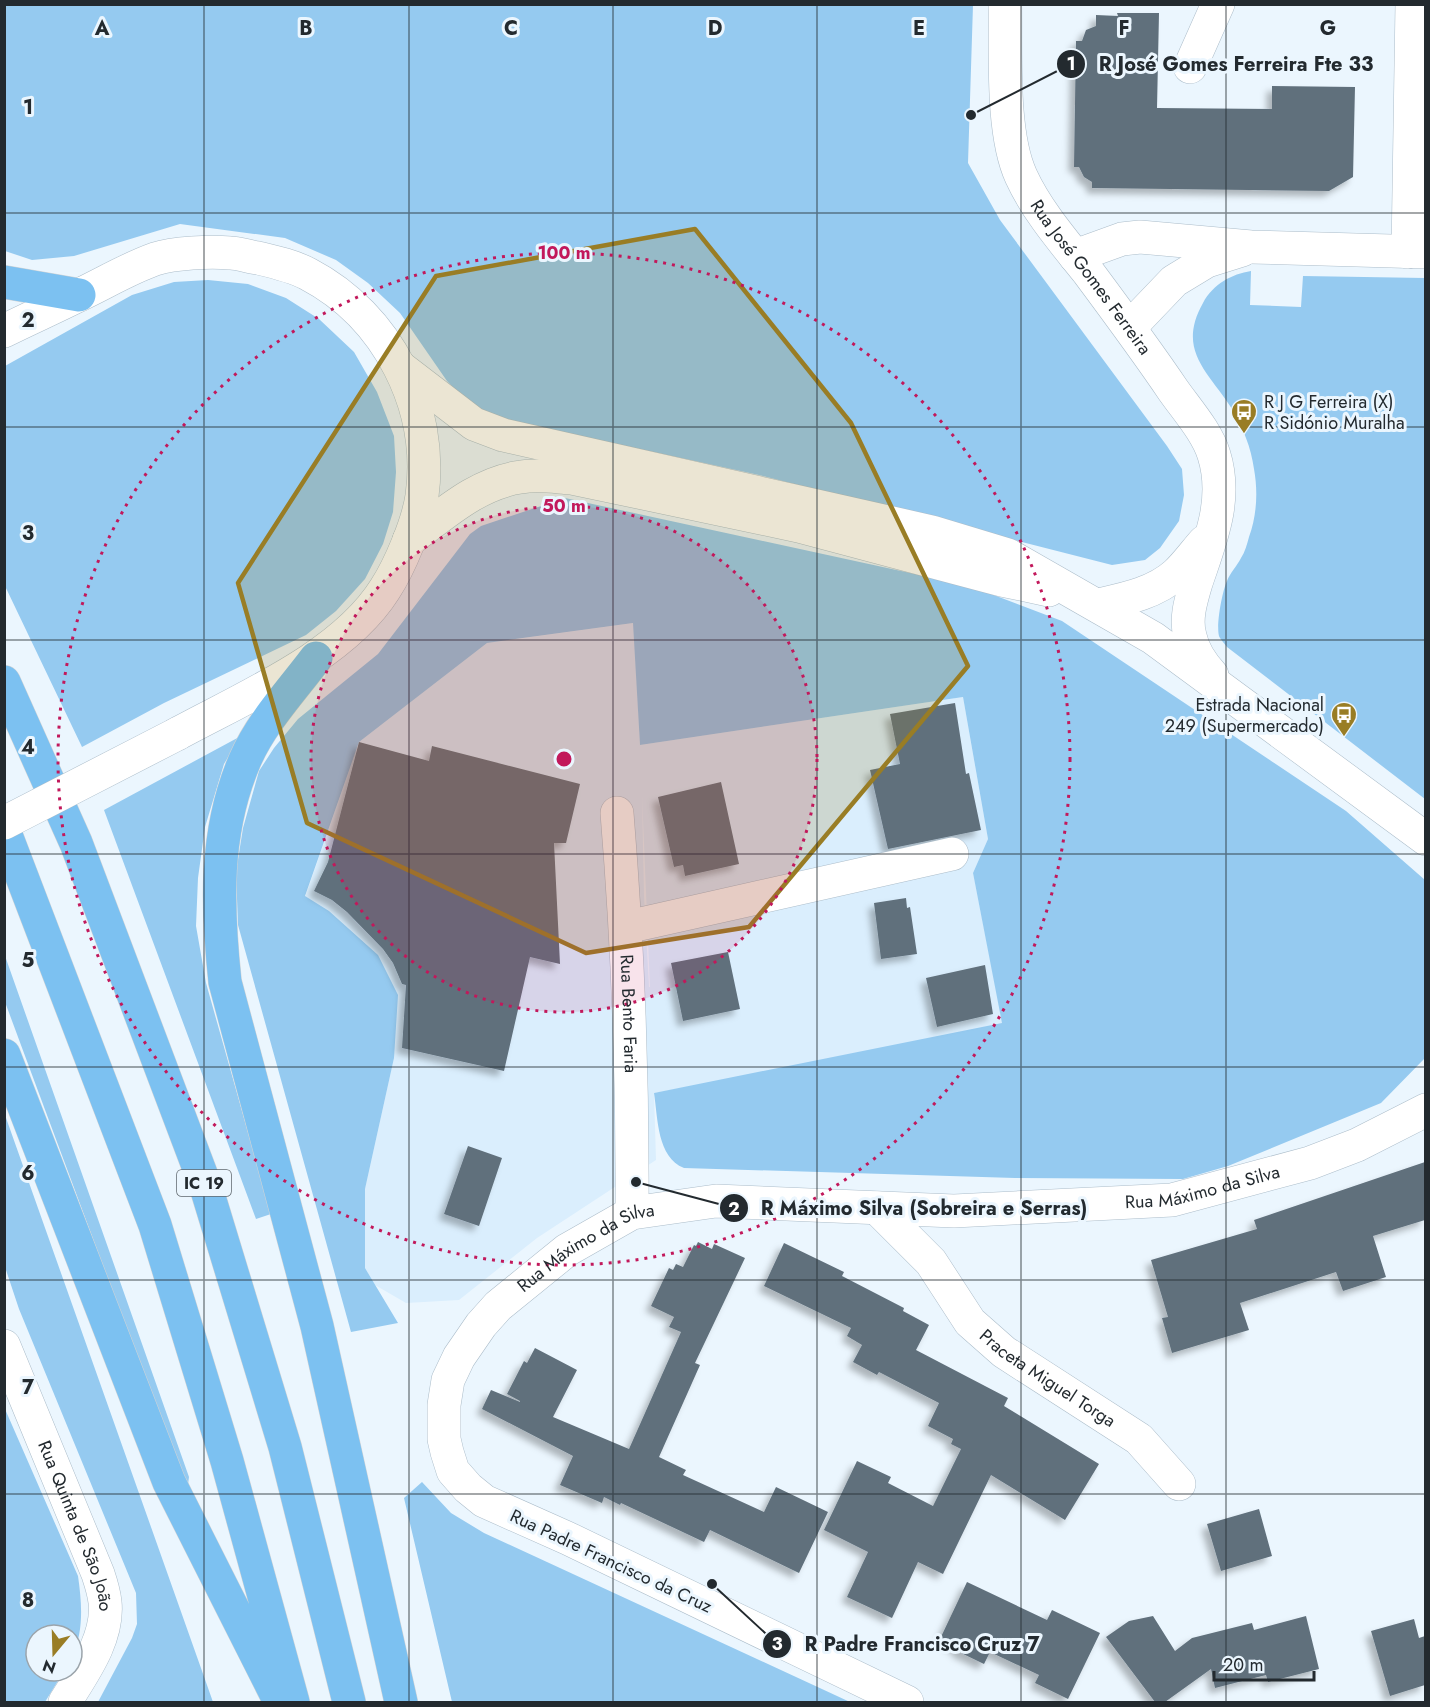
<svg xmlns="http://www.w3.org/2000/svg" width="1430" height="1707" font-family="Jost,sans-serif">
<style>
.built{fill:#daeefd;fill-rule:evenodd}
.green{fill:#95caf0}
.building{fill:#60707c;filter:url(#shadow)}
.lines{fill:none;stroke-linecap:round;stroke-linejoin:round}
.minor-casing{stroke:#acbdca;stroke-width:34}
.highway-casing{stroke:#d3d4d5;stroke-width:34}
.minor{stroke:#fff;stroke-width:33}
.highway{stroke:#7cc1f1;stroke-width:33}
.minor-bridge-casing{stroke:#acbdca;stroke-width:34;stroke-linecap:butt}
.minor-bridge{stroke:#fff;stroke-width:33}
.marked{fill:#997d25;fill-opacity:0.2;stroke:#997d25;stroke-width:4.5;stroke-linejoin:round}
.grid{fill:none;stroke:#232a2f;stroke-width:1.5;stroke-opacity:0.55}
.ring{fill:none;stroke:#c2185b;stroke-width:3;stroke-dasharray:3 6}
.labels{text-anchor:middle;dominant-baseline:central;stroke-width:6;stroke-linejoin:round;paint-order:stroke}
.shield{fill:#ebf6fe;stroke:#5f676d;stroke-width:1.5}
.shield-label{font-size:16px;font-weight:bold;fill:#232a2f}
.street-label{font-size:18px;fill:#232a2f;stroke:#ebf6fe}
.poi-label{font-size:18px;fill:#232a2f;stroke:#ebf6fe;text-anchor:start}
.grid-label{font-size:20px;text-anchor:middle;font-weight:bold;fill:#232a2f;stroke:#ebf6fe;stroke-width:6;stroke-linejoin:round;paint-order:stroke}
.centre{fill:#c2185b;stroke:#ebf6fe;stroke-width:3}
.ring-label{font-size:18px;text-anchor:middle;font-weight:bold;fill:#c2185b;stroke:#ebf6fe;stroke-width:6;stroke-linejoin:round;paint-order:stroke}
.leader{fill:none;stroke:#232a2f;stroke-width:2}
.callout-dot{fill:#232a2f;stroke:#ebf6fe;stroke-width:2}
.mark-label{font-size:18px;text-anchor:middle;font-weight:bold;fill:#fff}
.callout-label{font-size:20px;text-anchor:middle;font-weight:bold;fill:#232a2f;stroke:#ebf6fe;stroke-width:6;stroke-linejoin:round;paint-order:stroke}
</style>
<defs>
<filter id="shadow"><feDropShadow dx="-5.5" dy="5.5" stdDeviation="3" flood-color="#0004"/></filter>
</defs>
<rect width="100%" height="100%" fill="#ebf6fe"/>
<path class="built" d="M 634,623 L 640,745 L 963,697 L 988,839 L 973,873 L 1004,1029 L 654,1093 L 656,1160 L 537,1238 L 459,1300 L 406,1303 L 375,1285 L 365,1268 L 365,1189 L 394,1058 L 305,897 L 359,742 L 487,643 ZM 642,796 L 650,987 L 649,987 L 644,896 Z"/>
<path class="green" d="M 4,5 L 973,5 L 968,163 L 1000,220 L 1167,446 L 1182,469 L 1184,495 L 1179,521 L 1160,548 L 1145,560 L 1112,565 L 759,475 L 489,416 L 465,400 L 447,381 L 400,313 L 368,283 L 336,260 L 285,238 L 180,224 L 74,256 L 32,260 L 5,251 Z
M 1251,271 L 1250,305 L 1301,307 L 1303,276 L 1425,278 L 1425,799 L 1227,647 C 1225,644 1220,639 1219,636 C 1216,625 1222,592 1227,581 C 1230,573 1237,566 1241,558 C 1245,552 1247,544 1249,537 C 1257,515 1258,491 1254,469 C 1251,447 1243,428 1232,409 C 1209,372 1176,351 1203,303 C 1213,284 1232,274 1251,271 Z
M 208,280 L 248,284 L 286,298 L 319,319 L 354,352 L 377,392 L 394,436 L 396,472 L 393,512 L 383,544 L 365,579 L 336,611 L 306,635 L 164,703 L 82,747 L 5,586 L 5,366 L 132,295 L 174,282 Z
M 565,498 L 970,586 L 1062,621 L 1346,811 L 1425,880 L 1425,1058 L 1381,1103 L 1228,1166 L 1183,1179 L 1015,1178 L 684,1168 C 657,1157 658,1119 654,1093 L 1002,1023 L 973,873 L 988,839 L 963,697 L 640,745 L 633,623 L 487,643 L 359,742 L 305,896 L 329,911 L 378,955 L 398,995 L 394,1058 L 365,1189 L 365,1268 L 398,1323 L 351,1332 L 238,925 L 236,872 L 243,828 L 259,771 L 274,748 L 298,719 L 378,654 L 470,534 L 481,526 Z
M 241,736 L 224,764 L 205,827 L 198,878 L 196,926 L 206,983 L 271,1214 L 256,1219 L 104,810 Z
M 4,953 L 189,1477 L 187,1492 L 5,1002 Z
M 4,1115 L 5,1115 L 213,1702 L 98,1702 L 132,1638 L 137,1624 L 136,1593 L 19,1309 L 5,1267 Z
M 5,1409 L 78,1576 C 82,1604 84,1631 72,1657 L 72,1635 L 36,1635 L 36,1671 L 64,1671 L 45,1702 L 5,1702 Z
M 422,1482 L 451,1513 L 484,1533 L 850,1702 L 452,1702 L 404,1498 Z"/>
<path class="building" d="M 1117,13 L 1159,13 L 1157,108 L 1272,109 L 1272,86 L 1355,87 L 1353,177 L 1329,191 L 1092,188 L 1092,182 L 1084,177 L 1079,167 L 1074,167 L 1076,41 L 1082,41 L 1086,30 L 1096,26 L 1096,15 L 1118,16 Z
M 955,703 L 966,774 L 969,773 L 981,830 L 888,849 L 870,770 L 900,764 L 890,714 Z
M 359,742 L 429,761 L 432,746 L 580,784 L 566,843 L 554,843 L 560,964 L 530,957 L 504,1071 L 402,1048 L 406,985 L 402,984 L 393,963 L 383,949 L 347,912 L 332,900 L 314,891 L 328,862 Z
M 721,782 L 739,864 L 685,876 L 683,865 L 674,867 L 658,797 Z
M 906,898 L 907,908 L 910,907 L 917,954 L 881,959 L 874,903 Z
M 728,952 L 740,1009 L 683,1021 L 671,963 Z
M 985,965 L 993,1014 L 937,1027 L 926,978 Z
M 468,1146 L 502,1158 L 479,1226 L 444,1214 Z
M 1425,1162 L 1425,1220 L 1373,1236 L 1386,1277 L 1343,1291 L 1336,1272 L 1240,1303 L 1249,1330 L 1172,1353 L 1162,1318 L 1168,1317 L 1151,1260 L 1257,1229 L 1254,1220 Z
M 698,1242 L 712,1249 L 714,1244 L 745,1258 L 695,1363 L 700,1365 L 659,1457 L 686,1470 L 683,1475 L 764,1512 L 776,1487 L 828,1512 L 799,1573 L 710,1530 L 704,1542 L 621,1503 L 620,1505 L 604,1497 L 602,1503 L 560,1485 L 573,1456 L 482,1409 L 491,1390 L 520,1402 L 520,1401 L 507,1394 L 524,1361 L 527,1363 L 535,1348 L 577,1370 L 553,1417 L 629,1449 L 681,1332 L 669,1327 L 674,1317 L 651,1306 L 669,1268 L 673,1270 L 676,1264 L 683,1267 L 694,1245 L 696,1246 Z
M 784,1243 L 844,1272 L 842,1276 L 904,1308 L 903,1311 L 929,1325 L 916,1350 L 1008,1398 L 1004,1406 L 1099,1464 L 1065,1520 L 991,1475 L 943,1574 L 918,1562 L 892,1618 L 847,1597 L 868,1552 L 824,1530 L 857,1461 L 891,1477 L 888,1483 L 933,1506 L 961,1449 L 951,1444 L 953,1439 L 928,1426 L 939,1403 L 879,1372 L 877,1375 L 853,1362 L 862,1345 L 847,1336 L 851,1328 L 764,1286 Z
M 1259,1509 L 1272,1556 L 1221,1571 L 1207,1524 Z
M 967,1582 L 1047,1620 L 1052,1610 L 1100,1633 L 1068,1699 L 1035,1683 L 1039,1675 L 990,1652 L 984,1664 L 957,1651 L 958,1648 L 940,1639 Z
M 1153,1616 L 1175,1651 L 1192,1638 L 1252,1623 L 1254,1630 L 1306,1616 L 1319,1669 L 1268,1682 L 1266,1675 L 1215,1688 L 1211,1669 L 1165,1702 L 1155,1702 L 1106,1637 L 1129,1621 Z
M 1414,1619 L 1419,1638 L 1425,1636 L 1425,1685 L 1390,1696 L 1371,1631 Z"/>
<g class="lines">
<defs>
<g id="minor">
<path id="s1" d="M 1005,4 C 1006,53 1001,132 1021,176 C 1037,211 1064,242 1088,272 C 1117,311 1146,350 1173,390 C 1187,410 1207,432 1214,455 C 1228,500 1210,541 1196,583 C 1191,600 1185,619 1190,636 C 1193,651 1202,664 1212,675"/>
<path d="M 1190,67 L 1218,4"/>
<path d="M 1408,252 L 1412,4"/>
<path d="M 1075,256 L 1122,239 L 1140,237 L 1251,247 L 1426,252"/>
<path d="M 1130,327 L 1174,281 L 1207,261 L 1242,250"/>
<path d="M 4,331 C 28,319 53,308 77,296 C 103,284 127,269 155,259 C 174,253 210,251 230,253 C 239,253 249,257 258,258 C 275,262 293,266 308,274 C 388,316 434,407 422,496 C 418,523 400,566 385,589 C 343,656 245,697 177,734"/>
<path d="M 401,368 L 474,424 L 503,435 L 932,532 L 1008,555 L 1153,638 L 1426,839"/>
<path d="M 409,540 C 443,515 477,483 521,477 C 538,474 555,477 572,478 L 799,526 L 1002,580 L 1049,590"/>
<path d="M 1098,605 C 1125,599 1155,593 1176,574 C 1186,565 1195,552 1204,542"/>
<path id="s2" d="M 617,813 C 628,947 633,1079 632,1213"/>
<path d="M 627,927 L 952,854"/>
<path id="s3" d="M 877,1208 L 931,1262 L 970,1322 L 1004,1352 L 1139,1439 L 1179,1484"/>
<path id="s4" d="M 4,1346 L 98,1574 C 101,1583 104,1593 105,1602 C 109,1638 83,1673 65,1702"/>
<path id="s5" d="M 907,1702 L 567,1538 L 484,1501 L 468,1488 L 453,1471 L 447,1452 L 444,1439 L 444,1405 L 448,1380 L 459,1357 L 481,1325 L 498,1306 L 567,1250 L 632,1213 L 716,1201 L 954,1211 L 1172,1200 L 1310,1163 L 1357,1145 L 1426,1110"/>
</g>
<path id="highway" d="M 4,282 L 79,295
M 316,658 C 292,690 261,723 245,760 C 214,832 217,907 225,982 L 317,1326 L 401,1702
M 4,682 L 76,843 L 206,1187 L 285,1447 L 349,1702
M 4,830 L 155,1225 L 227,1461 L 293,1702
M 4,1055 L 169,1482 L 276,1694"/>
</defs>
<use href="#minor" class="minor-casing"/>
<use href="#highway" class="highway-casing"/>
<use href="#minor" class="minor"/>
<use href="#highway" class="highway"/>
<defs>
<path id="minor-bridge" d="M 4,823 L 177,734"/>
</defs>
<use href="#minor-bridge" class="minor-bridge-casing"/>
<use href="#minor-bridge" class="minor-bridge"/>
</g>
<path class="marked" d="M 695,229 L 851,423 L 968,666 L 749,927 L 586,953 L 307,823 L 238,583 L 436,276 Z"/>
<path class="grid" d="M 204,4 L 204,1702M 409,4 L 409,1702M 613,4 L 613,1702M 817,4 L 817,1702M 1021,4 L 1021,1702M 1226,4 L 1226,1702M 4,213 L 1426,213M 4,427 L 1426,427M 4,640 L 1426,640M 4,854 L 1426,854M 4,1067 L 1426,1067M 4,1280 L 1426,1280M 4,1494 L 1426,1494"/>
<circle cx="564" cy="759" r="253" fill="#c2185b" fill-opacity=".12"/>
<g class="ring">
<circle cx="564" cy="759" r="253"/>
<circle cx="564" cy="759" r="506"/>
</g>
<defs>
<symbol id="bus-pin" viewBox="-11 -11 22 30"><path d="M0 17L-7.5 6A9.5 9.5 0 1 1 7.5 6Z" fill="#997d25" stroke="#ebf6fe"/><path d="M-5-6H5V4H4V6H2V4H-2V6H-4V4H-5ZM-3.5-4V0h7V-4ZM-3.5 1.2v1.5H-2V1.2ZM2 1.2v1.5H3.5V1.2Z" fill="#fff"/></symbol>
</defs>
<g fill-rule="evenodd">
<use href="#bus-pin" x="1229" y="397" width="30" height="40"/>
<use href="#bus-pin" x="1329" y="700" width="30" height="40"/>
</g>
<g class="labels">
<rect class="shield" x="177" y="1170" width="54" height="26" rx="4.5"/>
<g class="shield-label">
<text x="204" y="1183">IC 19</text>
</g>
<g class="street-label">
<text stroke="none"><textPath href="#s1" startOffset="297">Rua José Gomes Ferreira</textPath></text>
<text stroke="none"><textPath href="#s2" startOffset="201">Rua Bento Faria</textPath></text>
<text stroke="none"><textPath href="#s5" startOffset="1431">Rua Máximo da Silva</textPath></text>
<text stroke="none"><textPath href="#s5" startOffset="801">Rua Máximo da Silva</textPath></text>
<text stroke="none"><textPath href="#s3" startOffset="244">Praceta Miguel Torga</textPath></text>
<text stroke="none"><textPath href="#s4" startOffset="194">Rua Quinta de São João</textPath></text>
<text transform="translate(611 1561) rotate(25)">Rua Padre Francisco da Cruz</text>
</g>
<g class="poi-label">
<text x="1264" y="402">R J G Ferreira (X)<tspan x="1264" dy="21">R Sidónio Muralha</tspan></text>
<text x="1324" y="705" text-anchor="end">Estrada Nacional<tspan x="1324" dy="21">249 (Supermercado)</tspan></text>
</g>
</g>
<g class="grid-label">
<text x="102" y="35">A</text>
<text x="306" y="35">B</text>
<text x="511" y="35">C</text>
<text x="715" y="35">D</text>
<text x="919" y="35">E</text>
<text x="1124" y="35">F</text>
<text x="1328" y="35">G</text>
<text x="28" y="114">1</text>
<text x="28" y="327">2</text>
<text x="28" y="540">3</text>
<text x="28" y="754">4</text>
<text x="28" y="967">5</text>
<text x="28" y="1180">6</text>
<text x="28" y="1394">7</text>
<text x="28" y="1607">8</text>
</g>
<circle cx="564" cy="759" r="9" class="centre"/>
<g class="ring-label">
<text x="564" y="259">100 m</text>
<text x="564" y="512">50 m</text>
</g>
<path class="leader" d="M971 115L1071 64M636 1182L734 1208M712 1584L777 1644"/>
<g class="callout-dot">
<circle cx="971" cy="115" r="6"/>
<circle cx="636" cy="1182" r="6"/>
<circle cx="712" cy="1584" r="6"/>
<circle cx="1071" cy="64" r="15"/>
<circle cx="734" cy="1208" r="15"/>
<circle cx="777" cy="1644" r="15"/>
</g>
<g class="mark-label">
<text x="1071" y="70">1</text>
<text x="734" y="1215">2</text>
<text x="777" y="1650">3</text>
</g>
<g class="callout-label">
<text x="1236" y="71">R José Gomes Ferreira Fte 33</text>
<text x="924" y="1215">R Máximo Silva (Sobreira e Serras)</text>
<text x="922" y="1651">R Padre Francisco Cruz 7</text>
</g>
<rect width="1430" height="1707" fill="none" stroke="#232a2f" stroke-width="12"/>
<g transform="translate(54 1653) rotate(199)"><circle r="28" fill="#ebf6fe" stroke="#9ba4ab" stroke-width="1.5"/>
<path d="M0-4.5L10 22L0 15L-10 22Z" fill="#997d25"/>
<text y="-9" font-size="16" font-weight="bold" text-anchor="middle" fill="#232a2f">N</text>
</g>
<path d="M1214 1671v9h100v-9" fill="none" stroke="#232a2f" stroke-width="3"/>
<text x="1223" y="1671" font-size="18" fill="#232a2f" stroke="#ebf6fe" stroke-width="4.5" paint-order="stroke">20 m</text>
</svg>
